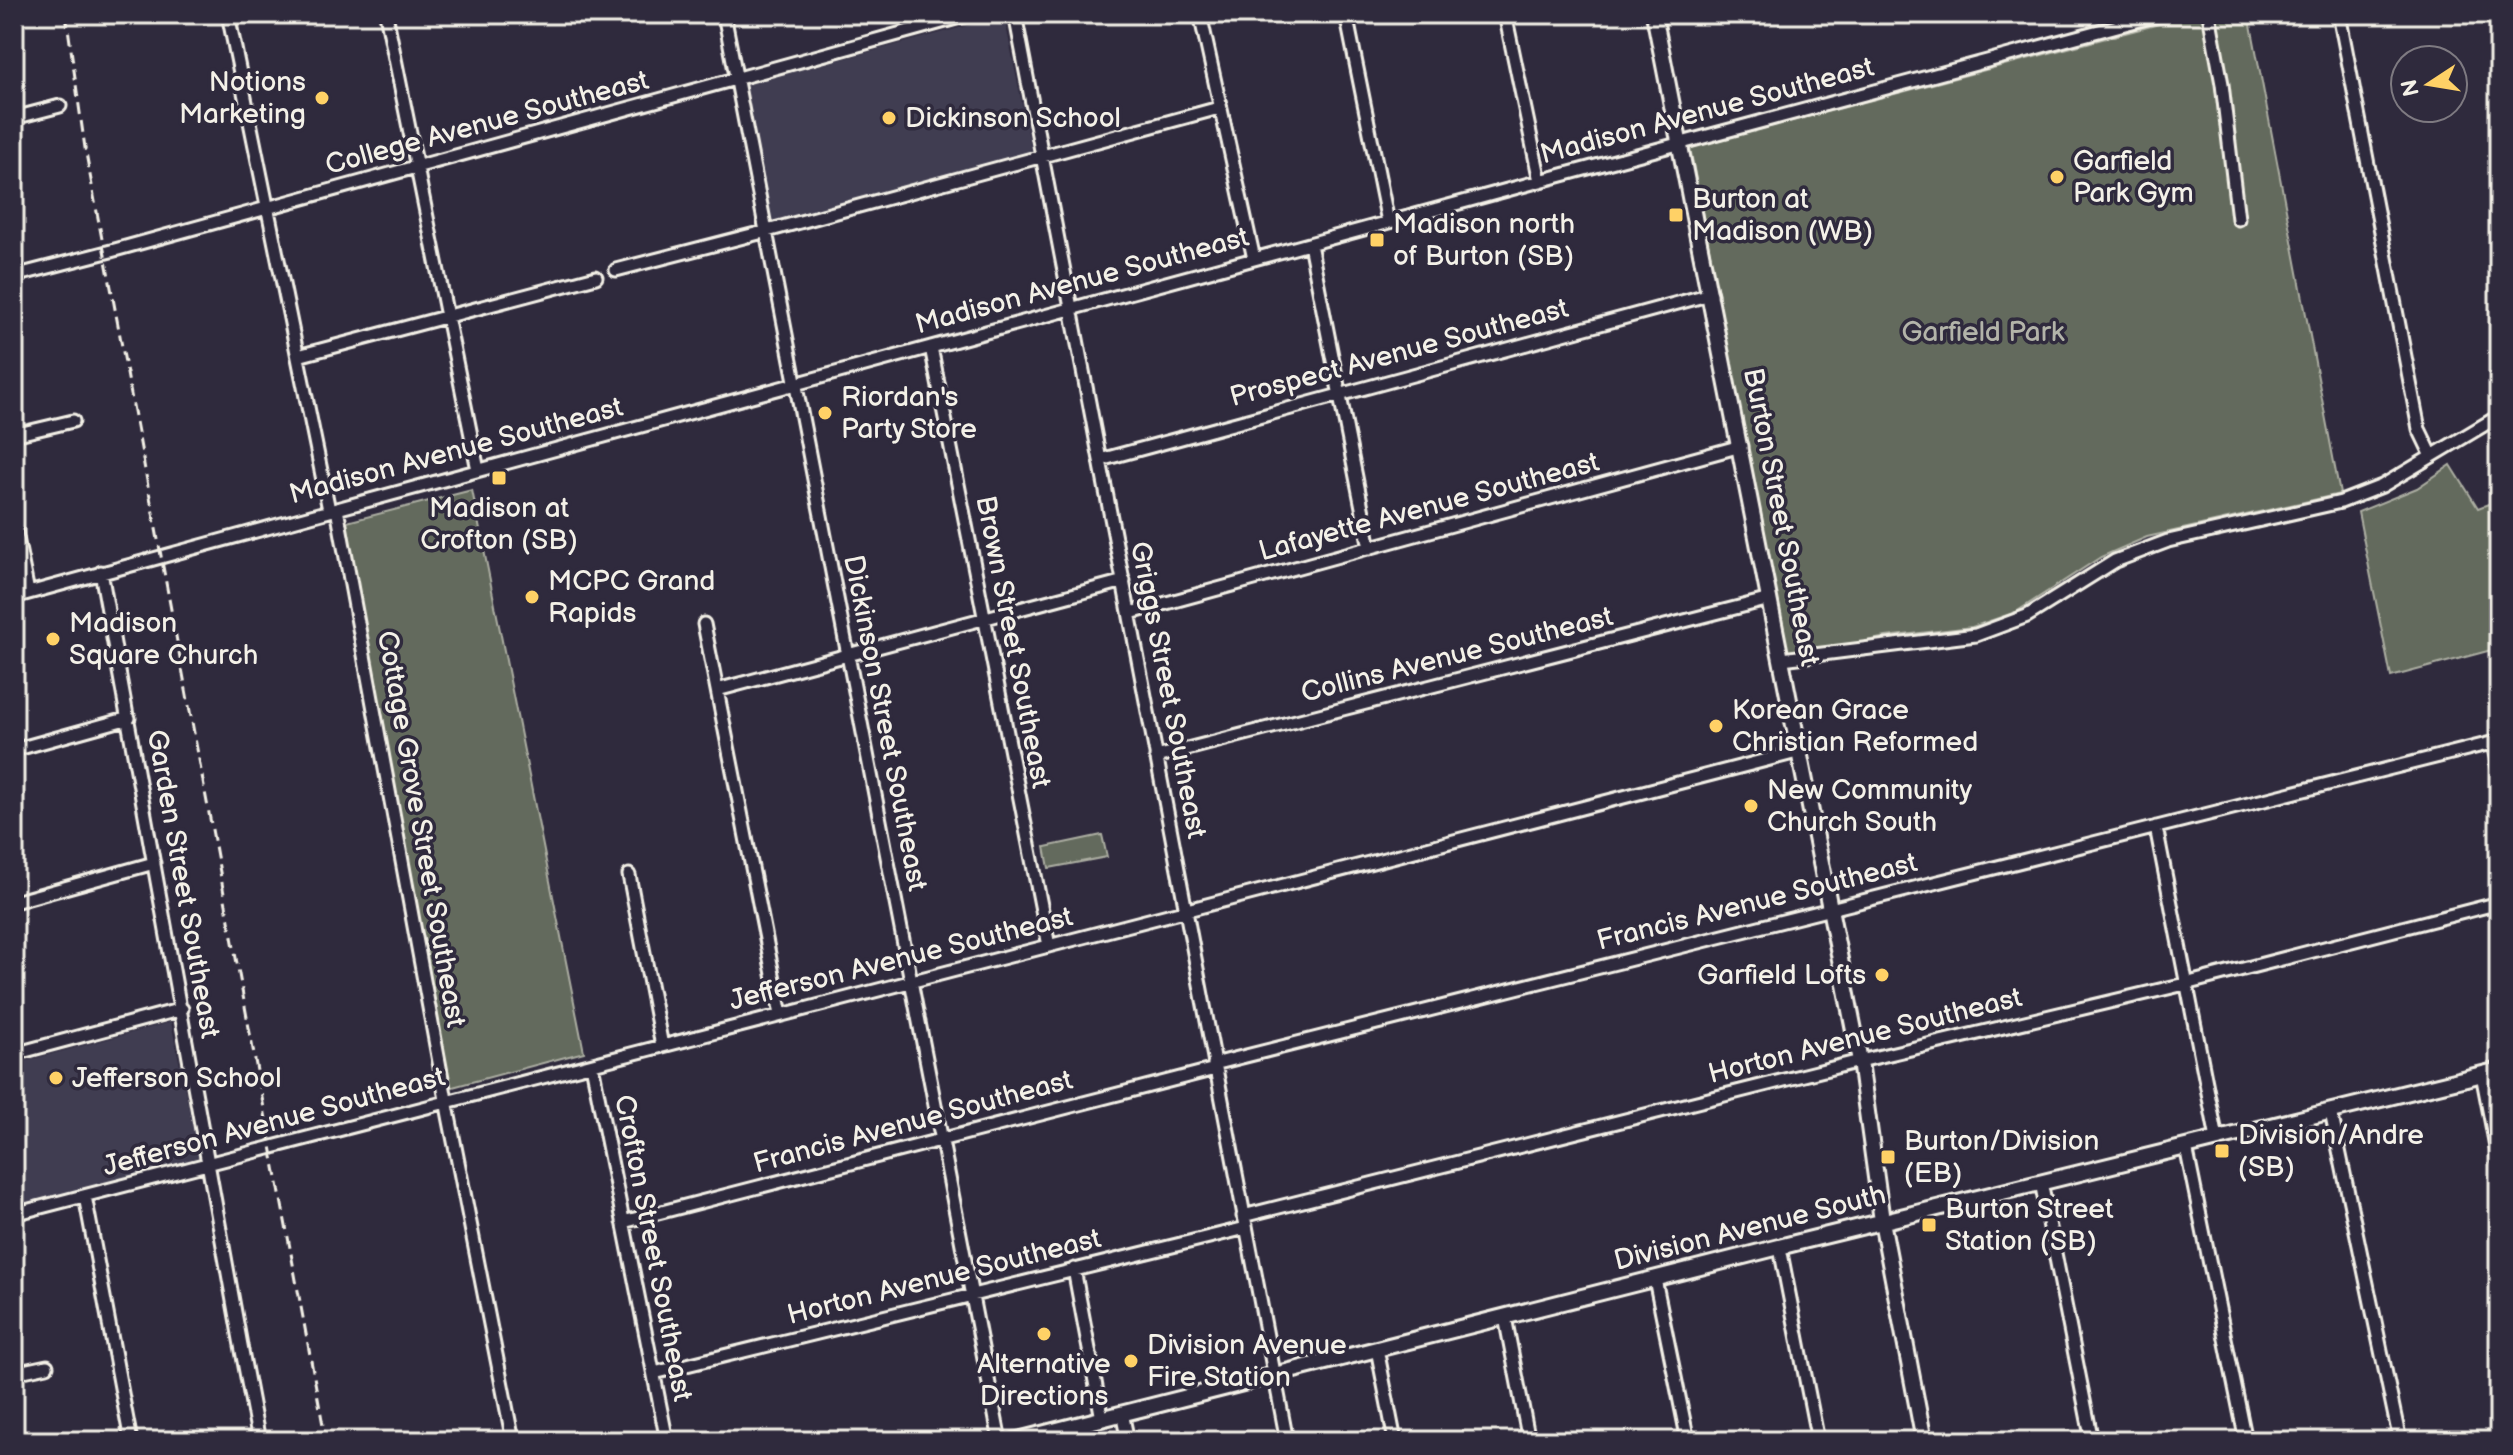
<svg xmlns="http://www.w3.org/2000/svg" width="2513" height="1455" font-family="'Balsamiq Sans',sans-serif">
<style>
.built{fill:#3f3c51}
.green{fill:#636a5d;stroke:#acaea2;stroke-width:2}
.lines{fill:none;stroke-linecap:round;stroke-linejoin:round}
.minor-casing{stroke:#f4f1e8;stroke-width:17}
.major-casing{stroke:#f4f1e8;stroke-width:20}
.minor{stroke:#2f2a3d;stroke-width:11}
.major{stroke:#2f2a3d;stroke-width:14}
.rail{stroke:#f4f1e8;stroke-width:3;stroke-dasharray:12 6;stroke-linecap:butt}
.poi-dot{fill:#ffd166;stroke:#2f2a3d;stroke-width:3}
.labels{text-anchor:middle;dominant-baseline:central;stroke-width:7;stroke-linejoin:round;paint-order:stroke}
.poi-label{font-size:28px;fill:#f4f1e8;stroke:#2f2a3d;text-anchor:start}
.street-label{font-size:28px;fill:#f4f1e8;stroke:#2f2a3d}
.park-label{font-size:28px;fill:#b3b4a9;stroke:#2f2a3d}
</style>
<rect width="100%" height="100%" fill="#2f2a3d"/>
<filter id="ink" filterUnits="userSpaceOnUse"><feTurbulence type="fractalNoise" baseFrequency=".0125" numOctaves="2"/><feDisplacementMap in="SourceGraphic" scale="16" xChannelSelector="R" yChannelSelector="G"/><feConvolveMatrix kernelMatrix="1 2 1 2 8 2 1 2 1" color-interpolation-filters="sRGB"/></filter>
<g filter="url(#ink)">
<path class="built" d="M 1004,16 L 1032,152 L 772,221 L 745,85 Z
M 171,1022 L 199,1157 L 14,1207 L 14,1064 Z"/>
<path class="green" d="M 2197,14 L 2249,14 L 2340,494 L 2147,537 L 2101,557 L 2016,612 L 1972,627 L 1886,637 L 1787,658 L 1690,148 Z
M 2451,465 L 2478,508 L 2499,500 L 2499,648 L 2391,677 L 2358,512 L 2417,488 Z
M 472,490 L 584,1052 L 449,1088 L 343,523 Z
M 1102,835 L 1107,857 L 1049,868 L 1045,847 Z"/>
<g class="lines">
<defs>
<path id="minor" d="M 228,14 L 329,510
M 386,14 L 478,470
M 724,14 L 1000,1441
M 1015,14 L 1287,1441
M 1200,14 L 1254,259
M 1346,14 L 1388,222
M 1505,14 L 1540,181
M 2209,14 L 2222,84 L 2238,219
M 2339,14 L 2419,429 L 2431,454
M 14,118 L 60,106
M 1310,244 L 1370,548
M 616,270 L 767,231 L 1219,108
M 14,276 L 111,251 L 971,14
M 931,347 L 1049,946
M 298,356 L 596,277
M 14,435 L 73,421
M 1100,460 L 1711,294
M 337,509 L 449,1116 L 513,1441
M 14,523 L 28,592
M 101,572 C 155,862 204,1152 259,1441
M 14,597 L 1540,181 L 2162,14
M 1130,613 L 1741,446
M 704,624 L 781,1015
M 1782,659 L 1976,635 L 2027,616 L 2115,561 L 2168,541 L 2341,502 L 2382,486 L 2499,416
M 717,690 L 1124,581
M 2493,743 L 2499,772
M 14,750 L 129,718
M 1156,757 L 1770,599
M 2156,827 L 2217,1139
M 629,875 L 662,1046
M 14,902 L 154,863
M 14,1054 L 182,1009
M 1214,1064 L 2499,741
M 592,1065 L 667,1441
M 2482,1074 L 2499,1162
M 2331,1112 L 2400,1441
M 2186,1147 L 2246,1441
M 2041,1182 L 2092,1441
M 85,1196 L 131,1441
M 14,1214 L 1801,751
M 1243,1216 L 1860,1061 L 2185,984 L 2499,903
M 623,1222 L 1215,1069
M 1780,1248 L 1818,1441
M 1074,1269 L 1102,1419
M 1655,1279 L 1688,1441
M 1505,1317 L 1529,1441
M 1377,1349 L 1395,1441
M 14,1373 L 47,1366
M 654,1373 L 1246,1228
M 1122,1413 L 1128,1441"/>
<path id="major" d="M 1654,14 L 1860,1061 L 1882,1221 L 1924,1441
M 1014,1441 L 1795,1243 L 2499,1070"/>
</defs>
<use href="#minor" class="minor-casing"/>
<use href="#major" class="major-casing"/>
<use href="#minor" class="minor"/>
<use href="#major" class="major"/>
<path class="rail" d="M 66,14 L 85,148 L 326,1441"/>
</g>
</g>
<g class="poi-dot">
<circle cx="322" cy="98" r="8"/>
<circle cx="889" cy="118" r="8"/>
<circle cx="2057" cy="177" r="8"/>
<rect x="1668" y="207" width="16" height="16" rx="4"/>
<rect x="1369" y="232" width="16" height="16" rx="4"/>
<circle cx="825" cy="413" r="8"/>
<rect x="491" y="470" width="16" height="16" rx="4"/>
<circle cx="532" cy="597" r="8"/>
<circle cx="53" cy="639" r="8"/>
<circle cx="1716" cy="726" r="8"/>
<circle cx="1751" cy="806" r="8"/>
<circle cx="1882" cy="975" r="8"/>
<circle cx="56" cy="1078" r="8"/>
<rect x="2214" y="1143" width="16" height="16" rx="4"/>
<rect x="1880" y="1149" width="16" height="16" rx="4"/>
<rect x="1921" y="1217" width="16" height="16" rx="4"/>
<circle cx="1044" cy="1334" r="8"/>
<circle cx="1131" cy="1361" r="8"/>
</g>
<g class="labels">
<g class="poi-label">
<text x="306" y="82" text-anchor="end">Notions<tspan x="306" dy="32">Marketing</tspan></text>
<text x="905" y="118">Dickinson School</text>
<text x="2073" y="161">Garfield<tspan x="2073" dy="32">Park Gym</tspan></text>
<text x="1692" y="199">Burton at<tspan x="1692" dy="32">Madison (WB)</tspan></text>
<text x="1393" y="224">Madison north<tspan x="1393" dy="32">of Burton (SB)</tspan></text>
<text x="841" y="397">Riordan's<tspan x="841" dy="32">Party Store</tspan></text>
<text x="499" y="508" text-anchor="middle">Madison at<tspan x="499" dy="32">Crofton (SB)</tspan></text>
<text x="548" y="581">MCPC Grand<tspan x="548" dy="32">Rapids</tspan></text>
<text x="69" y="623">Madison<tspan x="69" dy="32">Square Church</tspan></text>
<text x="1732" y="710">Korean Grace<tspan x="1732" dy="32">Christian Reformed</tspan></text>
<text x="1767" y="790">New Community<tspan x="1767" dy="32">Church South</tspan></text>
<text x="1866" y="975" text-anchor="end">Garfield Lofts</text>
<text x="72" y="1078">Jefferson School</text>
<text x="2238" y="1135">Division/Andre<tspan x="2238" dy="32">(SB)</tspan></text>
<text x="1904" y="1141">Burton/Division<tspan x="1904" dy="32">(EB)</tspan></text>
<text x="1945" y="1209">Burton Street<tspan x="1945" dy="32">Station (SB)</tspan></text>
<text x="1147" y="1345">Division Avenue<tspan x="1147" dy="32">Fire Station</tspan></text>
<text x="1044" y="1364" text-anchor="middle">Alternative<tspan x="1044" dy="32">Directions</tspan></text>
</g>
<g class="street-label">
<text transform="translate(1707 111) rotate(-15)">Madison Avenue Southeast</text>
<text transform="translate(487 123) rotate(-15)">College Avenue Southeast</text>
<text transform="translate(1082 281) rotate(-15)">Madison Avenue Southeast</text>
<text transform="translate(1399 353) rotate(-15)">Prospect Avenue Southeast</text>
<text transform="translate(456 451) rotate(-15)">Madison Avenue Southeast</text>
<text transform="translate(1429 507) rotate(-15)">Lafayette Avenue Southeast</text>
<text transform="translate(1781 517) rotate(79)">Burton Street Southeast</text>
<text transform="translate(1013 642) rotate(79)">Brown Street Southeast</text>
<text transform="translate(1457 655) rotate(-14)">Collins Avenue Southeast</text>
<text transform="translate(1168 690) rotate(79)">Griggs Street Southeast</text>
<text transform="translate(885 723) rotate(79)">Dickinson Street Southeast</text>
<text transform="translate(421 829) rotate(80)">Cottage Grove Street Southeast</text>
<text transform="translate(183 884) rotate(80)">Garden Street Southeast</text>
<text transform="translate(1757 902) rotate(-14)">Francis Avenue Southeast</text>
<text transform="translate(901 959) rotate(-14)">Jefferson Avenue Southeast</text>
<text transform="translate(1865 1036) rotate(-14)">Horton Avenue Southeast</text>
<text transform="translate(274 1122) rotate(-15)">Jefferson Avenue Southeast</text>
<text transform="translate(913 1122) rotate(-15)">Francis Avenue Southeast</text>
<text transform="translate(1750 1228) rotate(-14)">Division Avenue South</text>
<text transform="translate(653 1248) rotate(79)">Crofton Street Southeast</text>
<text transform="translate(944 1277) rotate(-14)">Horton Avenue Southeast</text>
</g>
<g class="park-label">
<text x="1983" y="332">Garfield Park</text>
</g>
</g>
<rect width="2513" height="1455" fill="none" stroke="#2f2a3d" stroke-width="48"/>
<rect x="24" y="24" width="2465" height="1407" fill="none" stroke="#f4f1e8" stroke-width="3" filter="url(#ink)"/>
<g transform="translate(2429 84) rotate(258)"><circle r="38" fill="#2f2a3d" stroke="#7e7a81" stroke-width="2"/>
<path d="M0-6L14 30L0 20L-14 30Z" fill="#ffd166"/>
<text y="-12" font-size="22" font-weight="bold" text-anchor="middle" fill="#f4f1e8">N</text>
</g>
</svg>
